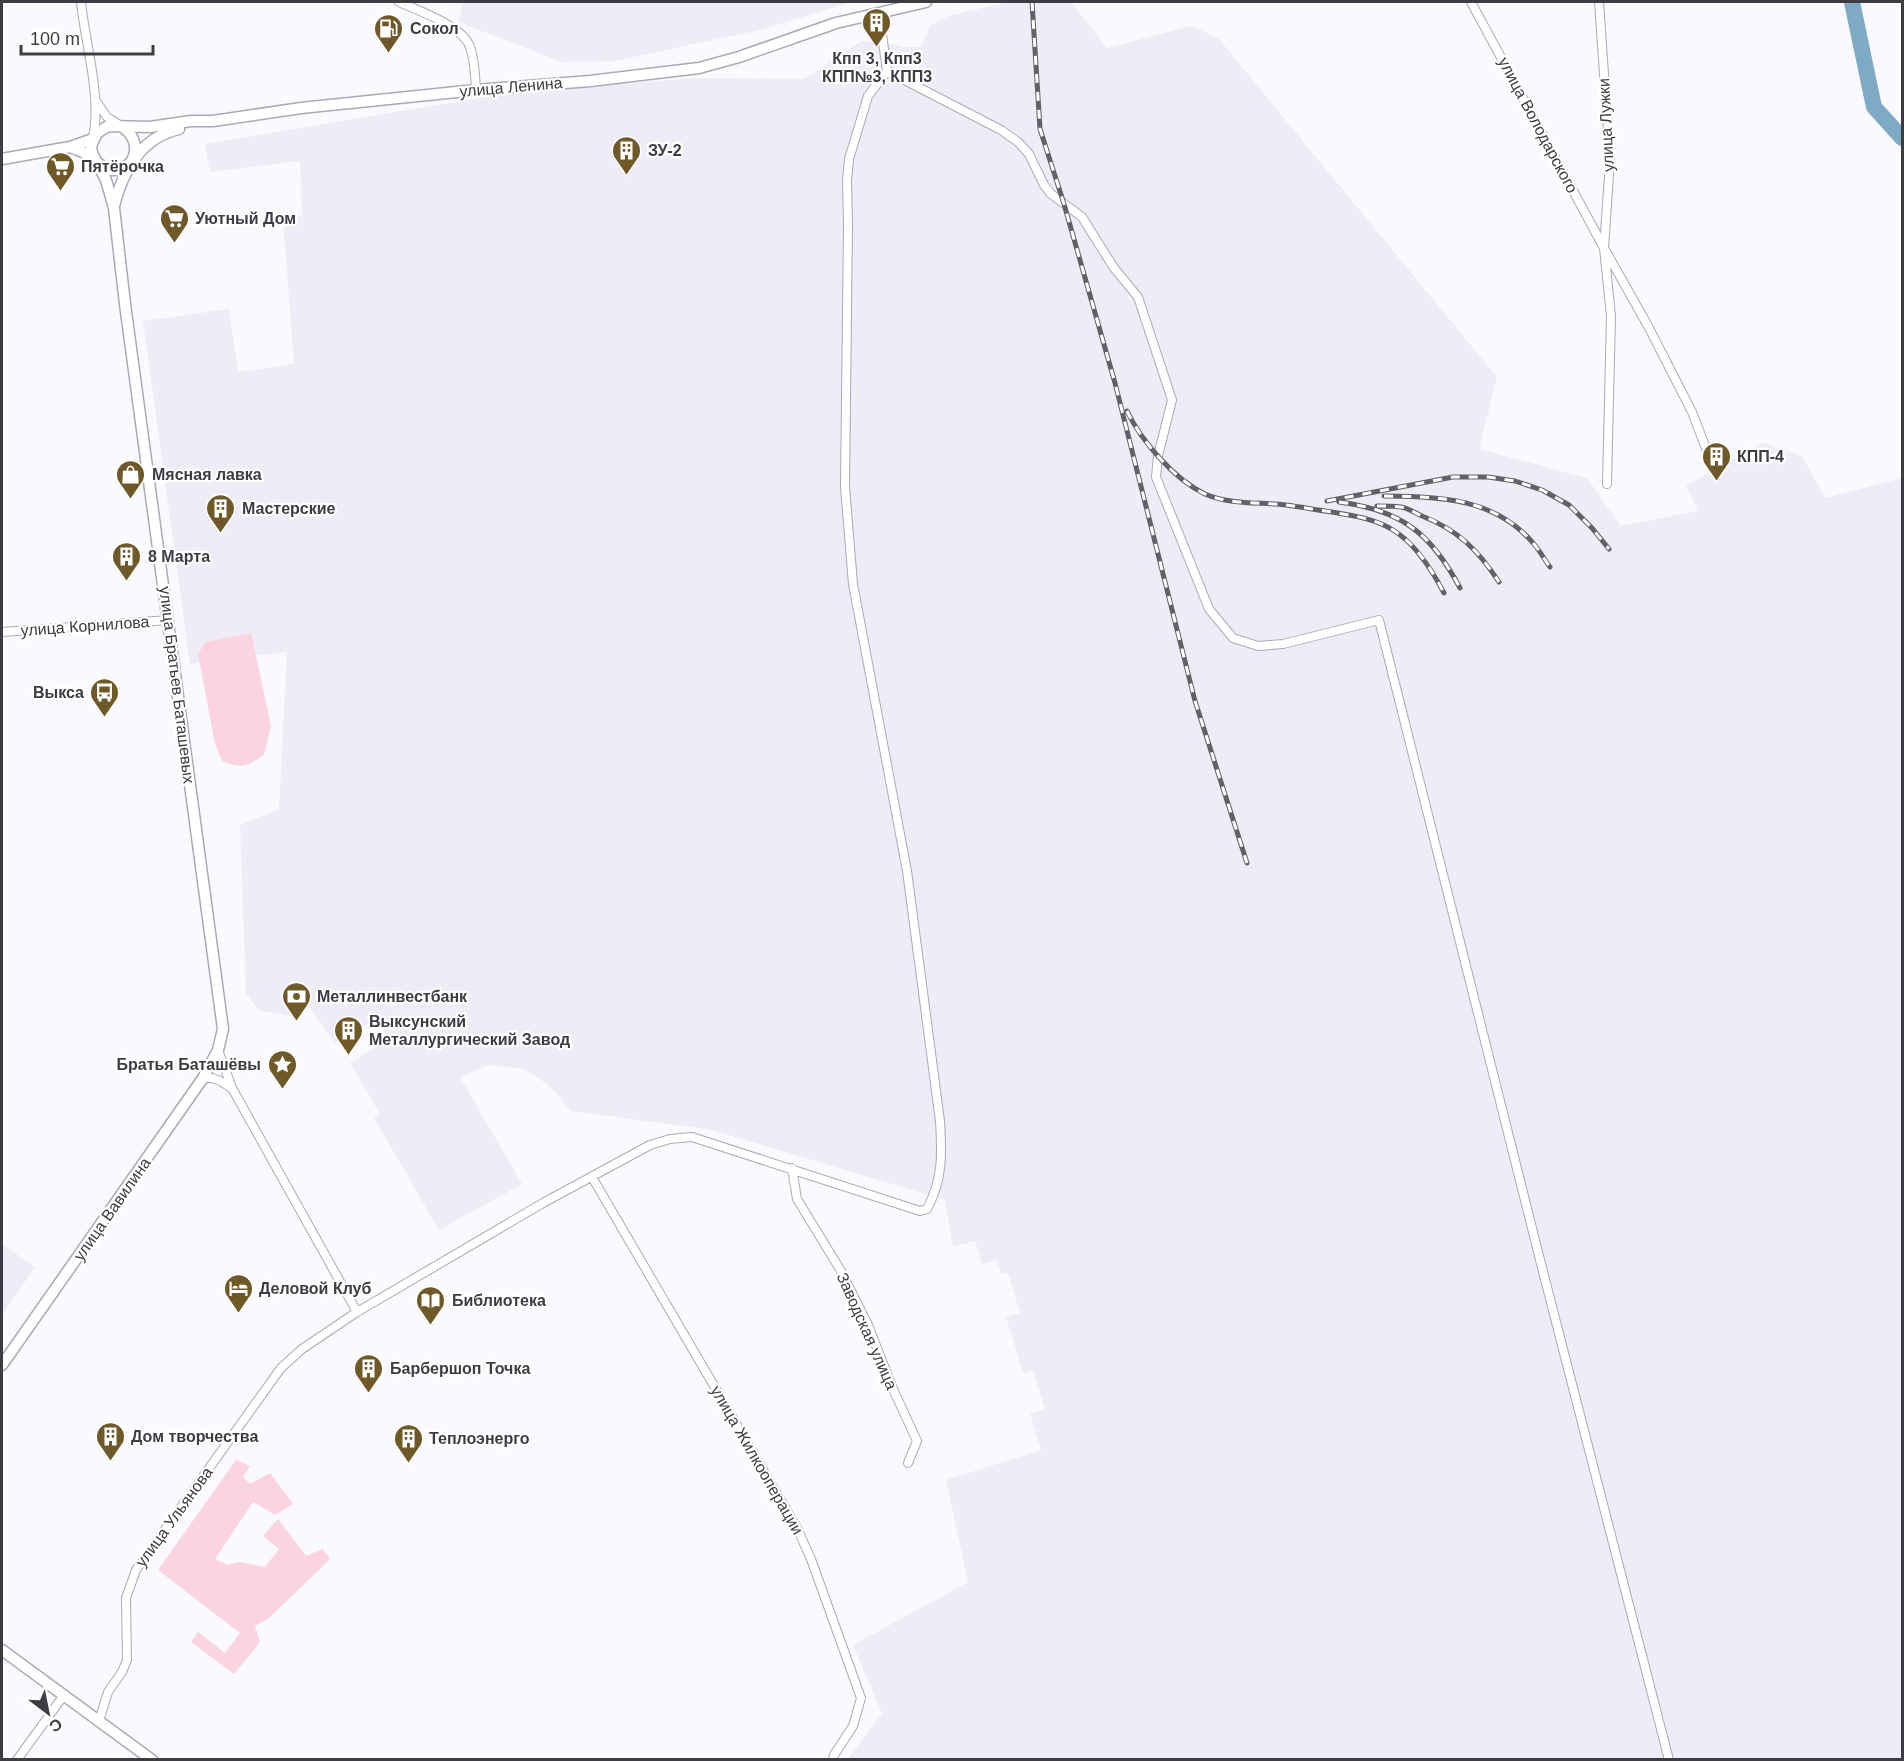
<svg xmlns="http://www.w3.org/2000/svg" width="1904" height="1761" font-family="Arial,sans-serif">
<style>
.built{fill:#efecf7}
.green{fill:#fbd3e1}
.lines{fill:none;stroke-linecap:round;stroke-linejoin:round}
.river{stroke:#7faac5;stroke-width:16}
.street-casing{stroke:#aca8b9;stroke-width:10}
.secondary-casing{stroke:#aca8b9;stroke-width:13}
.street{stroke:#fff;stroke-width:8}
.secondary{stroke:#fff;stroke-width:10}
.rail-casing{stroke:#626168;stroke-width:5}
.rail{stroke:#fff;stroke-width:3;stroke-dasharray:9;stroke-linecap:butt}
.labels{text-anchor:middle;dominant-baseline:central;stroke-width:4.5;stroke-linejoin:round;paint-order:stroke}
.poi-label{font-size:16px;font-weight:bold;fill:#3d3c43;stroke:#fff;text-anchor:start}
.street-label{font-size:16px;fill:#3d3c43;stroke:#fff}
</style>
<rect width="100%" height="100%" fill="#faf9fd"/>
<path class="built" d="M 463,2 L 851,2 L 760,30 L 615,61 L 562,62 L 458,22 Z
M 1008,2 L 1071,2 L 1107,48 L 1191,26 L 1218,38 L 1497,377 L 1479,449 L 1587,478 L 1621,526 L 1698,511 L 1686,485 L 1763,443 L 1802,456 L 1825,498 L 1902,478 L 1902,1759 L 848,1759 L 882,1713 L 853,1645 L 968,1582 L 946,1480 L 1041,1450 L 1030,1414 L 1045,1409 L 1033,1370 L 1023,1373 L 1006,1317 L 1020,1313 L 1008,1272 L 1001,1274 L 996,1260 L 982,1264 L 975,1241 L 953,1246 L 945,1200 L 712,1130 L 571,1111 L 550,1086 L 524,1069 L 489,1065 L 460,1077 L 522,1184 L 439,1230 L 374,1118 L 380,1114 L 350,1063 L 389,1039 L 376,1019 L 335,1043 L 308,1005 L 290,1016 L 258,1010 L 246,994 L 240,825 L 279,809 L 287,652 L 190,664 L 143,321 L 229,309 L 238,372 L 294,364 L 283,219 L 302,215 L 300,161 L 210,172 L 205,144 L 508,93 L 694,78 L 804,79 L 862,41 L 893,44 L 902,47 L 921,47 L 930,26 L 948,16 Z
M 2,1244 L 35,1267 L 2,1315 Z"/>
<path class="green" d="M 251,633 L 271,726 L 264,755 C 246,767 242,769 222,761 L 215,744 L 198,654 L 206,642 Z
M 236,1460 L 250,1466 L 243,1477 L 250,1484 L 270,1473 L 293,1504 L 275,1515 L 253,1502 L 215,1559 L 228,1565 L 239,1562 L 265,1567 L 279,1549 L 263,1536 L 278,1519 L 306,1556 L 323,1549 L 330,1559 L 269,1618 L 255,1626 L 260,1642 L 234,1674 L 191,1642 L 198,1632 L 225,1653 L 240,1633 L 158,1570 Z"/>
<g class="lines">
<path class="river" d="M 1852,2 L 1874,107 L 1902,138"/>
<defs>
<path id="street" d="M 81,2 C 85,43 102,97 93,137
M 399,2 C 419,11 463,26 470,47 C 475,60 475,76 476,90
M 1471,2 L 1604,248 L 1648,326 L 1692,412 L 1712,464
M 1599,2 L 1610,161 L 1604,248 L 1611,316 L 1607,484
M 879,12 L 887,71
M 96,101 L 107,117 L 121,126
M 2,632 L 169,620
M 218,1050 L 232,1088 L 357,1312
M 203,1078 C 215,1077 221,1081 231,1088
M 792,1168 L 797,1199 L 841,1271 L 868,1325 L 893,1389 L 917,1441 L 908,1463
M 592,1177 L 797,1528 L 811,1559 L 861,1698 L 853,1726 L 834,1755 L 833,1760
M 99,1721 L 108,1692 L 122,1672 L 127,1660 L 126,1598 L 136,1570 L 281,1368 L 302,1349 L 357,1312 L 543,1203 L 650,1145 L 670,1139 L 692,1137 L 920,1211 L 927,1209 C 943,1179 942,1155 940,1121 L 907,871 L 853,584 L 845,487 L 848,225 L 847,180 L 849,159 L 868,96 L 887,71 L 1001,130 L 1018,142 L 1029,154 L 1044,185 L 1051,194 L 1082,217 L 1114,268 L 1138,297 L 1172,400 L 1158,456 L 1156,477 L 1209,609 L 1233,638 L 1258,646 L 1283,644 L 1379,620 L 1539,1256 L 1669,1760
M 17,1760 L 64,1695"/>
<path id="secondary" d="M 70,147 C 76,149 82,151 88,155 C 96,160 101,169 112,170 C 138,171 143,139 122,127
M 2,159 L 70,147 L 93,139
M 114,206 C 123,171 141,137 179,129
M 2,1365 L 203,1078 L 218,1050 L 223,1029 L 125,304 L 114,208 L 106,180 L 92,153 L 91,146 L 97,133 L 108,126 L 150,127 L 191,121 L 213,121 L 301,108 L 476,90 L 590,81 L 699,68 L 739,57 L 836,23 L 926,2
M 2,1650 L 152,1760"/>
</defs>
<use href="#street" class="street-casing"/>
<use href="#secondary" class="secondary-casing"/>
<use href="#street" class="street"/>
<use href="#secondary" class="secondary"/>
<defs>
<path id="rail" d="M 1032,2 L 1040,129 L 1064,204 L 1115,383 L 1195,701 L 1247,863
M 1127,411 C 1142,442 1174,479 1205,494 C 1230,505 1260,502 1286,505 C 1301,507 1317,510 1332,512 C 1353,516 1374,518 1393,530 C 1416,544 1432,570 1444,593
M 1384,496 C 1440,497 1494,497 1534,544 C 1540,551 1544,559 1550,567
M 1327,501 L 1453,477 L 1488,477 L 1515,481 L 1542,490 L 1569,505 L 1592,528 L 1609,549
M 1339,502 C 1401,510 1431,533 1460,588
M 1377,506 C 1385,506 1393,506 1401,507 C 1408,508 1415,513 1422,516 C 1458,530 1478,550 1499,582"/>
</defs>
<use href="#rail" class="rail-casing"/>
<use href="#rail" class="rail"/>
</g>
<defs>
<symbol id="building-pin" viewBox="-11 -11 22 30"><path d="M0 17L-7.5 6A9.5 9.5 0 1 1 7.5 6Z" fill="#705929" stroke="#fff"/><path d="M-4-6H4V6H1V3H-1V6H-4ZM-2.5-4.3h1.7v1.8h-1.7ZM.8-4.3h1.7v1.8H.8ZM-2.5-1h1.7V.8h-1.7ZM.8-1h1.7V.8H.8Z" fill="#fff"/></symbol>
<symbol id="fuel-pin" viewBox="-11 -11 22 30"><path d="M0 17L-7.5 6A9.5 9.5 0 1 1 7.5 6Z" fill="#705929" stroke="#fff"/><path d="M-5.5-6h7V0h2V4h1.3V-2.5L3-4.5l.8-.8L6-3V5H2.5V1h-1V6h-7ZM-4.2-4.7v3.2H.2V-4.7Z" fill="#fff"/></symbol>
<symbol id="supermarket-pin" viewBox="-11 -11 22 30"><path d="M0 17L-7.5 6A9.5 9.5 0 1 1 7.5 6Z" fill="#705929" stroke="#fff"/><path d="M-6-5.5h2.5l.6 2H6L4.5 2H-2.5L-4.4-4H-6ZM-1.5 3.2a1.3 1.3 0 1 0 .1 0ZM3 3.2a1.3 1.3 0 1 0 .1 0Z" fill="#fff"/></symbol>
<symbol id="shop-pin" viewBox="-11 -11 22 30"><path d="M0 17L-7.5 6A9.5 9.5 0 1 1 7.5 6Z" fill="#705929" stroke="#fff"/><path d="M-5-2.5h2.3a2.7 3.5 0 0 1 5.4 0H5L5.5 6h-11ZM-1.5-2.5h3a1.5 2.3 0 0 0-3 0Z" fill="#fff"/></symbol>
<symbol id="bus-pin" viewBox="-11 -11 22 30"><path d="M0 17L-7.5 6A9.5 9.5 0 1 1 7.5 6Z" fill="#705929" stroke="#fff"/><path d="M-5-6H5V4H4V6H2V4H-2V6H-4V4H-5ZM-3.5-4V0h7V-4ZM-3.5 1.2v1.5H-2V1.2ZM2 1.2v1.5H3.5V1.2Z" fill="#fff"/></symbol>
<symbol id="bank-pin" viewBox="-11 -11 22 30"><path d="M0 17L-7.5 6A9.5 9.5 0 1 1 7.5 6Z" fill="#705929" stroke="#fff"/><path d="M-6-4H6V4H-6ZM0-2.3a2.3 2.3 0 1 0 0 4.6a2.3 2.3 0 1 0 0-4.6Z" fill="#fff"/></symbol>
<symbol id="sight-pin" viewBox="-11 -11 22 30"><path d="M0 17L-7.5 6A9.5 9.5 0 1 1 7.5 6Z" fill="#705929" stroke="#fff"/><path d="M0-6L1.8-2.2L6-1.7L2.9 1.2L3.7 5.4L0 3.3L-3.7 5.4L-2.9 1.2L-6-1.7L-1.8-2.2Z" fill="#fff"/></symbol>
<symbol id="hotel-pin" viewBox="-11 -11 22 30"><path d="M0 17L-7.5 6A9.5 9.5 0 1 1 7.5 6Z" fill="#705929" stroke="#fff"/><path d="M-6-4.5h1.5V1H6V5H4.5V3h-9V5H-6ZM-4 0a1.8 1.8 0 1 1 3.6 0ZM.5 0V-2.5h3Q6-2.5 6 0Z" fill="#fff"/></symbol>
<symbol id="library-pin" viewBox="-11 -11 22 30"><path d="M0 17L-7.5 6A9.5 9.5 0 1 1 7.5 6Z" fill="#705929" stroke="#fff"/><path d="M-6-4Q-3-5.5-.7-3.5V5Q-3 3-6 4ZM6-4Q3-5.5 .7-3.5V5Q3 3 6 4Z" fill="#fff"/></symbol>
</defs>
<g fill-rule="evenodd">
<use href="#building-pin" x="860" y="6" width="33" height="45"/>
<use href="#fuel-pin" x="372" y="12" width="33" height="45"/>
<use href="#building-pin" x="610" y="134" width="33" height="45"/>
<use href="#supermarket-pin" x="44" y="150" width="33" height="45"/>
<use href="#supermarket-pin" x="158" y="202" width="33" height="45"/>
<use href="#building-pin" x="1700" y="440" width="33" height="45"/>
<use href="#shop-pin" x="114" y="458" width="33" height="45"/>
<use href="#building-pin" x="204" y="492" width="33" height="45"/>
<use href="#building-pin" x="110" y="540" width="33" height="45"/>
<use href="#bus-pin" x="88" y="676" width="33" height="45"/>
<use href="#bank-pin" x="280" y="980" width="33" height="45"/>
<use href="#building-pin" x="332" y="1014" width="33" height="45"/>
<use href="#sight-pin" x="266" y="1048" width="33" height="45"/>
<use href="#hotel-pin" x="222" y="1272" width="33" height="45"/>
<use href="#library-pin" x="414" y="1284" width="33" height="45"/>
<use href="#building-pin" x="352" y="1352" width="33" height="45"/>
<use href="#building-pin" x="94" y="1420" width="33" height="45"/>
<use href="#building-pin" x="392" y="1422" width="33" height="45"/>
</g>
<g class="labels">
<g class="poi-label">
<text x="410" y="28">Сокол</text>
<text x="877" y="58" text-anchor="middle">Кпп 3, Кпп3<tspan x="877" dy="18">КПП№3, КПП3</tspan></text>
<text x="648" y="150">ЗУ-2</text>
<text x="81" y="166">Пятёрочка</text>
<text x="195" y="218">Уютный Дом</text>
<text x="1737" y="456">КПП-4</text>
<text x="152" y="474">Мясная лавка</text>
<text x="242" y="508">Мастерские</text>
<text x="148" y="556">8 Марта</text>
<text x="84" y="692" text-anchor="end">Выкса</text>
<text x="317" y="996">Металлинвестбанк</text>
<text x="369" y="1021">Выксунский<tspan x="369" dy="18">Металлургический Завод</tspan></text>
<text x="261" y="1064" text-anchor="end">Братья Баташёвы</text>
<text x="259" y="1288">Деловой Клуб</text>
<text x="452" y="1300">Библиотека</text>
<text x="390" y="1368">Барбершоп Точка</text>
<text x="131" y="1436">Дом творчества</text>
<text x="429" y="1438">Теплоэнерго</text>
</g>
<g class="street-label">
<text transform="translate(511 87) rotate(-5)">улица Ленина</text>
<text transform="translate(1538 125) rotate(62)">улица Володарского</text>
<text transform="translate(1606 125) rotate(-93)">улица Лужки</text>
<text transform="translate(85 626) rotate(-4)">улица Корнилова</text>
<text transform="translate(177 685) rotate(83)">улица Братьев Баташевых</text>
<text transform="translate(112 1209) rotate(-55)">улица Вавилина</text>
<text transform="translate(867 1331) rotate(66)">Заводская улица</text>
<text transform="translate(757 1460) rotate(60)">улица Жилкооперации</text>
<text transform="translate(174 1517) rotate(-54)">улица Ульянова</text>
</g>
</g>
<rect width="1904" height="1761" fill="none" stroke="#3d3c43" stroke-width="6"/>
<g transform="translate(48 1713) rotate(148)" stroke="#ffffff" stroke-width="4.5" paint-order="stroke">
<path d="M0-4.5L10 22L0 15L-10 22Z" fill="#3d3c43"/>
<text y="-9" font-size="16" font-weight="bold" text-anchor="middle" fill="#3d3c43">С</text>
</g>
<path d="M21 45v9h132v-9" fill="none" stroke="#3d3c43" stroke-width="3"/>
<text x="30" y="45" font-size="18" fill="#3d3c43" stroke="#ffffff" stroke-width="4.5" paint-order="stroke">100 m</text>
</svg>
